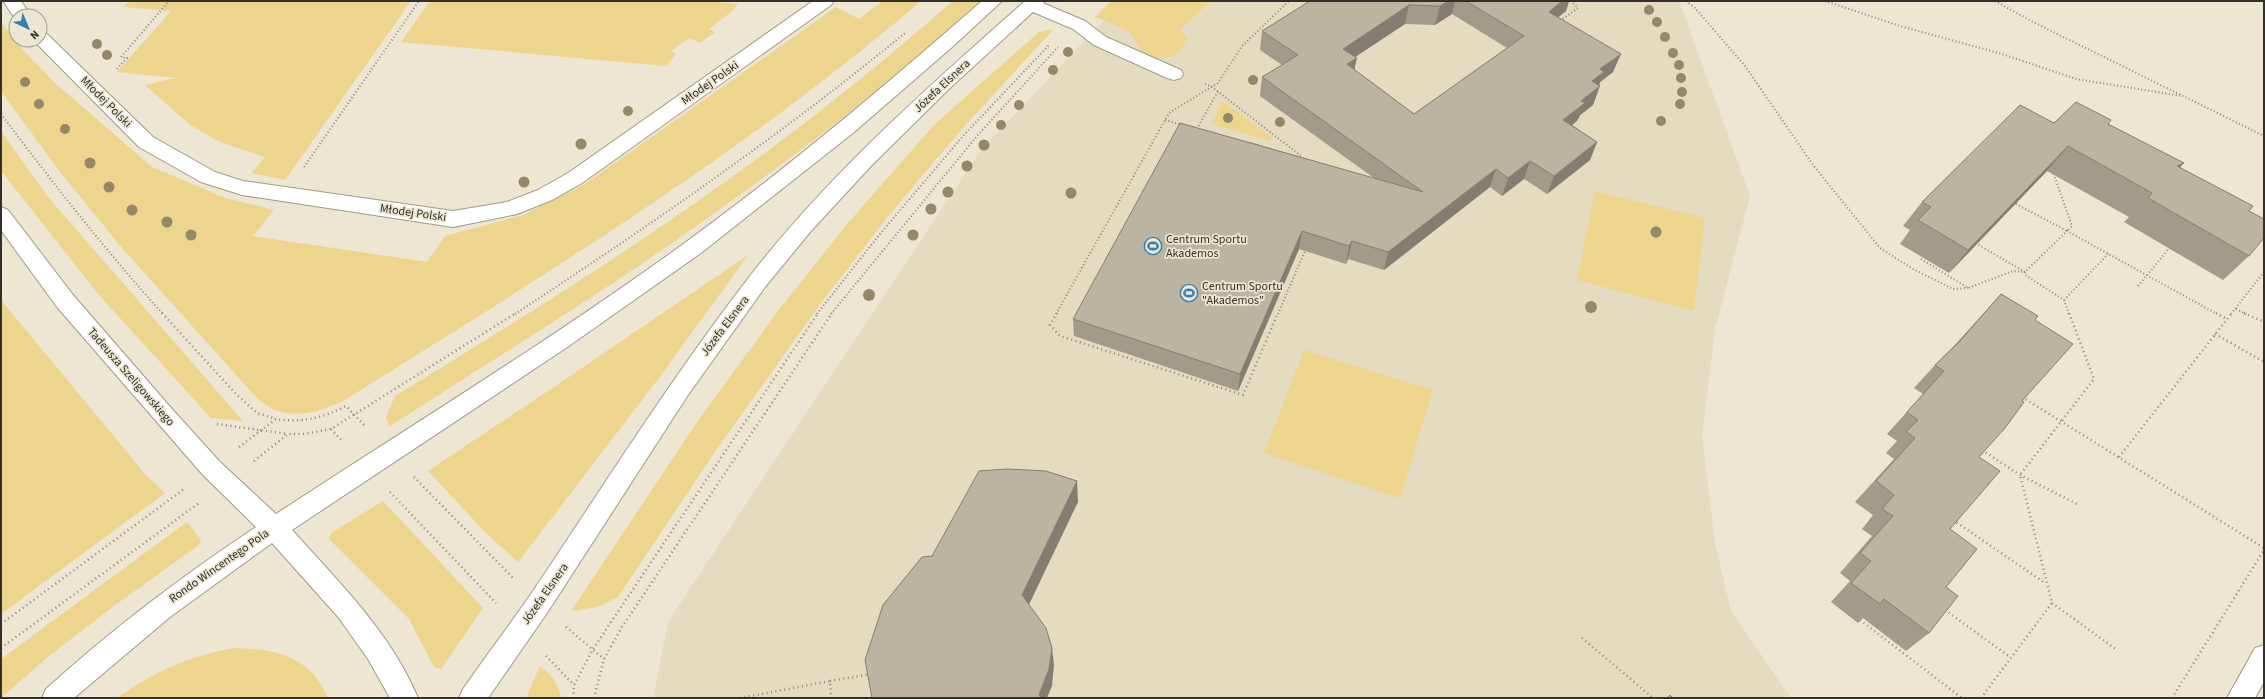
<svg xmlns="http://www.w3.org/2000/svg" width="2265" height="699" font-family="'Source Sans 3',sans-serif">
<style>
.built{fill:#e4dcc0}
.green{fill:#edd58d}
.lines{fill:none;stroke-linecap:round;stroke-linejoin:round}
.service-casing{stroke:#a09a87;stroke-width:2}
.minor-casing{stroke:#a09a87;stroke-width:2}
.tertiary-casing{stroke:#a09a87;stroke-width:2}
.path-far1{stroke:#8a8679;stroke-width:2;stroke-dasharray:1 2.5;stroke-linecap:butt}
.path{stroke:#8a8679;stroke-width:2.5;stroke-dasharray:1 3.5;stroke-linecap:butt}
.service{fill:#fff;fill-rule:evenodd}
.minor{fill:#fff;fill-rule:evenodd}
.tertiary{fill:#fff;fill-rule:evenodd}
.tree{fill:#938968}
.wall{fill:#a19b8a;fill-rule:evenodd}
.shaded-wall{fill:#837e71}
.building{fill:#bbb4a1;stroke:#837e71}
.labels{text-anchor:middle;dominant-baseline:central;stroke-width:3.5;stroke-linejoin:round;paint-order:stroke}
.street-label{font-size:12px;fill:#323028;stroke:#ece6d2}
.poi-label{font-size:12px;fill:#323028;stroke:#ece6d2;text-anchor:start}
</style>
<rect width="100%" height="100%" fill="#ece6d2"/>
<path class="built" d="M 1122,1 L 1679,1 L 1750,196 L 1715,329 L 1702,435 L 1715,544 L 1731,611 L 1791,698 L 653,698 L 668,622 L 981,150 Z"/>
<path class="green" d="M 129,1 L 411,1 L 285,180 L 252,173 L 265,157 L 220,142 L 190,125 L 145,85 L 176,78 L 117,72 L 171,11 L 124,7 Z
M 430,1 L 704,1 L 738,4 L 731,12 L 709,29 L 715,32 L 700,43 L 689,38 L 671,51 L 676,54 L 666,66 L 401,42 Z
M 883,1 L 921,1 C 743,154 541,277 343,401 C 313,415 282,422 257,398 L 122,248 L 60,172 L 1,91 L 1,22 L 24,51 L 56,84 L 152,167 L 225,198 L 274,210 L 253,236 L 427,262 L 445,236 L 523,215 L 585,184 L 836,7 L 859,19 Z
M 953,1 L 984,1 C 895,78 803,151 706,219 C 603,293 495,358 389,427 L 386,417 L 395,396 C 550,302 712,199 853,85 C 887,58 920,29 953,1 Z
M 1111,1 L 1211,1 L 1180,30 L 1187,37 C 1183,55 1162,65 1146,54 C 1137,49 1136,36 1127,31 C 1117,25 1106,21 1095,17 Z
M 1047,30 L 1053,30 L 961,130 L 890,214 L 824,299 L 717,449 L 618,597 L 597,607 L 571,611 L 697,422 L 778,311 L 848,223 L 934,125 L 1039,32 Z
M 1222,102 L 1224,102 L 1272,138 L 1270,141 L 1212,124 Z
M 1,131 L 48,197 L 243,421 L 211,418 L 99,295 L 2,172 Z
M 1595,191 L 1705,218 L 1694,311 L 1577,280 Z
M 748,255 L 662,374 L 518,562 L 488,535 L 428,471 L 557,385 Z
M 1,300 L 146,475 L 165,493 L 1,614 Z
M 1304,350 L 1433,390 L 1400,498 L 1264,453 Z
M 383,501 L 483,608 L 441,669 L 434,667 L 409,619 L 329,539 L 331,533 Z
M 187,522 L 201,540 L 199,545 L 114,606 L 49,656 L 1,698 L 1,659 Z
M 235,648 C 276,649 310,656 328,698 L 117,698 C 155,671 189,656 235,648 Z
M 540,666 C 552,675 558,683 561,698 L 526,698 Z"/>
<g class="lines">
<defs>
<path id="service" d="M 1026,1 L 1038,1 L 1085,21 L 1106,37 L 1181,70 L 1183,74 L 1181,78 L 1174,80 L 1167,78 L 1094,45 L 1073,29 L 1026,9 L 1023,5 Z"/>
<path id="minor" d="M 3,1 L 21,1 L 31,16 L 16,16 L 16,20 Z
M 813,1 L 834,1 L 831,5 L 582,183 L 552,200 L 517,214 L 453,227 L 242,195 L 201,182 L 139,147 L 33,40 L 40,40 L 40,31 L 46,33 L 153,137 L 215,172 L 243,181 L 453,211 L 507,202 L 538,190 L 568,173 Z
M 2264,645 L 2264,682 L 2255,698 L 2227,698 L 2255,648 Z"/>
<path id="tertiary" d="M 982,1 L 1002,1 L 951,48 L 853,133 L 701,253 L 566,348 L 292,530 C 338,581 391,633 418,698 L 390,698 L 368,659 L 339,618 L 272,543 L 170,617 L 74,698 L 42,698 L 46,689 C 112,629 182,576 256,527 L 203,475 L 57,307 L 1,230 L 1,207 L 8,210 L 73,295 L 172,409 L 219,461 L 276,514 C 413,424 553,339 686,242 C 789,167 886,85 982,1 Z
M 1025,1 L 1045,1 L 950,88 L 871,166 L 811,231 L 765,287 L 688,395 L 547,613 L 488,698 L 459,698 L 463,689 C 485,657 509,626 531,594 C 603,487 671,378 750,276 C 829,174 928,87 1025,1 Z"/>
</defs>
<use href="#service" class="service-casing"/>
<use href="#minor" class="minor-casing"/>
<use href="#tertiary" class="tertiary-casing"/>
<path class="path-far1" d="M 1686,1 L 1695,8 L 1745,66 L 1813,165 L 1880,248 L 1913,269 L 1953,289 L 1968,288
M 1825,1 L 1900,26 L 2002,54 L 2076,79 L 2182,96
M 1995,1 L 2033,22 L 2264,136
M 1560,21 L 1578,8 L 1571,1
M 117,69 L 127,58 L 121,57 L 169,1
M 1205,84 L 1212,87 L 1301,156
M 1,114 C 53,183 105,250 163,314
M 1165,120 L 1182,125
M 1197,129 L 1218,91
M 1251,143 L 1307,160
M 304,167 L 419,1
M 2016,204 L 2067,231 L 2072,226 L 2053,172
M 1921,259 L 1968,288 L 2013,271 L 2025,272 L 1977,244
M 2138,286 L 2171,246
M 2064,300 L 2108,254
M 2236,309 L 2246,314
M 515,314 C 649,226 781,135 905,33
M 817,314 L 880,234 L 963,136 L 1050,44
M 831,314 L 977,136 L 1058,47
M 1056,314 L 1169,113 L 1218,83 L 1242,46 L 1289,1
M 1278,314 L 1305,251
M 2069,314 L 2064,300 L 2025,275 L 2025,272 L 2067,231 L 2217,314
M 2231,314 L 2264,272"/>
<path class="path" d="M 162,313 L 236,394 L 257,413 L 276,419
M 1057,313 L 1050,325 L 1060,336 L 1243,395 L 1278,313
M 2216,313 L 2227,319
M 2244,313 L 2264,322
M 2215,334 L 2264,362
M 2022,397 L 2264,548
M 217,424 L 288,434
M 331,429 L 343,442
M 239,447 L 276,419 C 303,423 322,418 346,406 L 366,427
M 1982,450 L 2020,475 L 2077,504
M 2119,457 L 2232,313
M 254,461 L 288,434 L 303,434 L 331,429 L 516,313
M 414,477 L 514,579
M 390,492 L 496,603
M 1953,520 L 2045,583
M 2052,603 L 2117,650
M 1945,610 L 2010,657
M 1860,620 L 1962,698
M 1,624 L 184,489
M 566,627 L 604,659
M 1582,638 L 1653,698
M 1,648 L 199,503
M 546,656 L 574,685
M 830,681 L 871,674
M 573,698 L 574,685 L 593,649 L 818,313
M 594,698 L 604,659 L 622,627 L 832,313
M 740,698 L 830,681 L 831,698
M 1981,698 L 2052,603 L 2020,475 L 2094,379 L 2069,313
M 2172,698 L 2264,550"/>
<use href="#service" class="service"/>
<use href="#minor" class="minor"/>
<use href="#tertiary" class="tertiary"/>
</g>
<g class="tree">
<circle cx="1649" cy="10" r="5"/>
<circle cx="1657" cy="22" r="5"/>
<circle cx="1665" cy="37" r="5"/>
<circle cx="97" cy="44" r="5"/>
<circle cx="1068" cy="52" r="5"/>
<circle cx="1673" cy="53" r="5"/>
<circle cx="107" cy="55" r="5"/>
<circle cx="1679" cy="65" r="5"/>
<circle cx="1053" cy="70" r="5"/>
<circle cx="1681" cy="78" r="5"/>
<circle cx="1253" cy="80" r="5"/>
<circle cx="25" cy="82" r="5"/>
<circle cx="1682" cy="92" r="5"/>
<circle cx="39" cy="104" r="5"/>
<circle cx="1680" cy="104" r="5"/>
<circle cx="1019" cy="105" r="5"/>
<circle cx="628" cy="111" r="5"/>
<circle cx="1228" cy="118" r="5"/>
<circle cx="1661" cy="121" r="5"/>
<circle cx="1280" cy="122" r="5"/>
<circle cx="1001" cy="125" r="5"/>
<circle cx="65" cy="129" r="5"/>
<circle cx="581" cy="144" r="5.5"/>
<circle cx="984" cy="145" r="5.5"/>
<circle cx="90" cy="163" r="5.5"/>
<circle cx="967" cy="166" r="5.5"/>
<circle cx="524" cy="182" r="5.5"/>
<circle cx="109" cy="187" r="5.5"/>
<circle cx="948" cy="192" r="5.5"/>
<circle cx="1071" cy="193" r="5.5"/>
<circle cx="931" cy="209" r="5.5"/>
<circle cx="132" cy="210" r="5.5"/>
<circle cx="167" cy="222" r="5.5"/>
<circle cx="1656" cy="232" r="5.5"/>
<circle cx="191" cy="235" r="5.5"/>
<circle cx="913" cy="235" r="5.5"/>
<circle cx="869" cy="295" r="6"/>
<circle cx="1591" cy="307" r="6"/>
</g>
<path class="wall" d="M 1310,1 L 1569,1 L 1566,11 L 1558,17 L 1613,72 L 1600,82 L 1593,105 L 1580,115 L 1577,121 L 1572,125 L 1597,142 L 1590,160 L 1547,194 L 1524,179 L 1502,196 L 1490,187 L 1384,270 L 1348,259 L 1346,264 L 1299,249 L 1238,391 L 1074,336 L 1073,319 L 1374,178 L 1260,96 L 1262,77 L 1282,65 L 1260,50 L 1262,31 ZM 1452,14 L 1507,48 L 1414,114 L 1355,70 L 1355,57 L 1405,24 L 1435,25 Z
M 2054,123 L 2108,124 L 2180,167 L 2249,211 L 2249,256 L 2223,280 L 2124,222 L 2129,217 L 2047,171 L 1949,273 L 1900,244 L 1910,230 L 1903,226 L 1922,202 Z
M 2001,294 L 2035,320 L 2022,401 L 1979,457 L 1950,529 L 1946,587 L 1929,633 L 1906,651 L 1863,618 L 1858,623 L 1831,602 L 1850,581 L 1840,573 L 1872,536 L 1862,529 L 1873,515 L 1855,502 L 1894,459 L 1886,453 L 1897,441 L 1887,434 L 1923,394 L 1914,388 L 1935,365 L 1953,347 Z"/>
<path class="shaded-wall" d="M 1448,1 L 1455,1 L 1452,14 L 1435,25 L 1440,6 Z
M 1562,1 L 1569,1 L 1566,11 L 1543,30 L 1549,12 Z
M 1409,5 L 1405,24 L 1340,67 L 1343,49 Z
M 1621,54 L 1613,72 L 1600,82 L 1598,89 L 1600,86 L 1593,105 L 1580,115 L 1577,121 L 1556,138 L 1563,120 L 1581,101 L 1592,81 L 1600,69 Z
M 1357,58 L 1353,76 L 1347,64 Z
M 1597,142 L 1590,160 L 1547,194 L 1554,176 Z
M 2068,146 L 2047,171 L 1949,273 L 1968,250 Z
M 1530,161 L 1524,179 L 1502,196 L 1508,178 Z
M 2184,163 L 2160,188 L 2177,166 Z
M 1496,169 L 1490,187 L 1384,270 L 1388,252 Z
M 1302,231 L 1299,249 L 1238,391 L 1240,374 Z
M 1352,241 L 1348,259 L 1346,264 L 1349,246 Z
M 1077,481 L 1078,502 L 1025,613 L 1022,595 Z
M 1052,648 L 1054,665 L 1052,686 L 1047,698 L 1039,698 L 1039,695 Z"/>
<path class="building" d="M 1310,1 L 1448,1 L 1440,6 L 1409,5 L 1343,49 L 1357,58 L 1347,64 L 1414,114 L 1524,36 L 1466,1 L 1562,1 L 1549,12 L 1621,54 L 1600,69 L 1604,72 L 1592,81 L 1600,86 L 1581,101 L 1585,103 L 1563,120 L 1597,142 L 1554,176 L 1530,161 L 1508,178 L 1496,169 L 1388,252 L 1352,241 L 1349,246 L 1302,231 L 1240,374 L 1073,319 L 1180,123 L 1423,192 L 1262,77 L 1298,55 L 1262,31 Z
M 2076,102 L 2111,120 L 2108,124 L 2184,163 L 2177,166 L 2253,206 L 2249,211 L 2264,219 L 2264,238 L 2249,256 L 2148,198 L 2152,193 L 2068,146 L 1968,250 L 1918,220 L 1931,207 L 1922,202 L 2020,105 L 2054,123 Z
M 2001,294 L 2038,316 L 2035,320 L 2073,344 L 2022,401 L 2024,402 L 2005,428 L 1979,457 L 2000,471 L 1950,529 L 1977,549 L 1946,587 L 1958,596 L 1929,633 L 1884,599 L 1880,604 L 1851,583 L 1871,561 L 1860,553 L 1893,516 L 1882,509 L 1894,495 L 1876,481 L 1915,438 L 1906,432 L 1918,420 L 1907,412 L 1944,371 L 1935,365 L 1960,341 Z
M 1008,469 L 1046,471 L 1077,481 L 1022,595 L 1046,628 L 1052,648 L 1049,669 L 1039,695 L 1041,698 L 872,698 L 865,660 L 883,605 L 922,557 L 932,556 L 979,471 Z
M 1670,695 L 1673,698 L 1667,698 Z"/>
<defs>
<symbol id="stadium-ring" viewBox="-11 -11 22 22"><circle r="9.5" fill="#ece6d2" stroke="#3281b3" stroke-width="1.5"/><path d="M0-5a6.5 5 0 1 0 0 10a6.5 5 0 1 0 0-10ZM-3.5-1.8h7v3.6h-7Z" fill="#3281b3"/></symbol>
</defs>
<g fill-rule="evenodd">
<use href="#stadium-ring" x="1143" y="236" width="20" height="20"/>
<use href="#stadium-ring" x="1179" y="283" width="20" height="20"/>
</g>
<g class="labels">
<g class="street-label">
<text transform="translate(710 83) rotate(-35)">Młodej Polski</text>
<text transform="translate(942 86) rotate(-43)">Józefa Elsnera</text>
<text transform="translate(106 102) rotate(45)">Młodej Polski</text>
<text transform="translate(413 213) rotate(8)">Młodej Polski</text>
<text transform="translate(725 326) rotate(-53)">Józefa Elsnera</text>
<text transform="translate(131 377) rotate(49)">Tadeusza Szeligowskiego</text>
<text transform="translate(219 566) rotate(-35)">Rondo Wincentego Pola</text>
<text transform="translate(545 594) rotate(-55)">Józefa Elsnera</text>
</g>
<g class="poi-label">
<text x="1166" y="239">Centrum Sportu<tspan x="1166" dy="14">Akademos</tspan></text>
<text x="1202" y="286">Centrum Sportu<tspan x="1202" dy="14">"Akademos"</tspan></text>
</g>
</g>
<rect width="2265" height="699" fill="none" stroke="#323028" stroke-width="4"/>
<g transform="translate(28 28) rotate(136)"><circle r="19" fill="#ece6d2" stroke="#a29d8e"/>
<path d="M0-3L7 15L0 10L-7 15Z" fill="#3281b3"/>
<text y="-6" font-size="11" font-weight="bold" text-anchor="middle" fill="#323028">N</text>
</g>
</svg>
